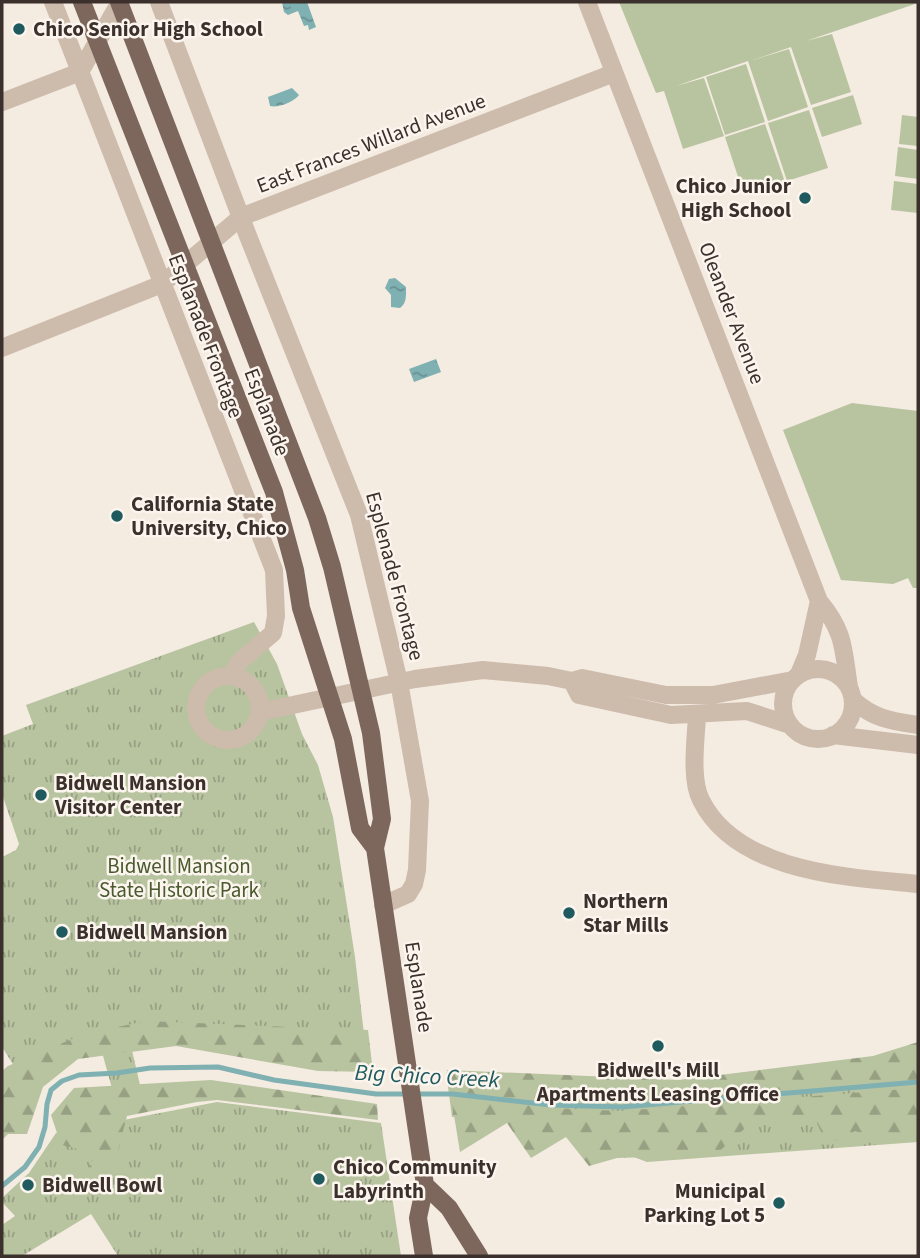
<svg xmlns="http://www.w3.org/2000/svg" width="920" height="1258" font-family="'Source Sans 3',sans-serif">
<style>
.grass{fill:url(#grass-tufts)}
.forest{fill:url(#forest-firs)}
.pitch{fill:#b8c4a0}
.water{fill:url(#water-ripples)}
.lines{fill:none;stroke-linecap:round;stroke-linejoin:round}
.stream{stroke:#7fb0b2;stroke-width:5}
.minor{stroke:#cdbbac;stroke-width:18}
.major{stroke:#7d675c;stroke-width:18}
.poi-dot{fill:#1f5a5e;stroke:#fbf5ee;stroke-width:2.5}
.labels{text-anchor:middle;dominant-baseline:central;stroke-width:5;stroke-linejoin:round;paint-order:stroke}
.poi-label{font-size:21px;font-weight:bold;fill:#3b302b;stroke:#fbf5ee;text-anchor:start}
.street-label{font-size:21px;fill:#3b302b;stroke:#fbf5ee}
.park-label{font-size:21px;fill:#4a5a2e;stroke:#fbf5ee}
.water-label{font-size:23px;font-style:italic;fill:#1f5a5e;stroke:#fbf5ee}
</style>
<defs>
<pattern id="grass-tufts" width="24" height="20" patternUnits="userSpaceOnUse" patternTransform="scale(1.75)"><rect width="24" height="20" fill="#b8c4a0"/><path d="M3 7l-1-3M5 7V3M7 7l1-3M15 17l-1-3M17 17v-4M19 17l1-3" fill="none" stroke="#97a083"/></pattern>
<pattern id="forest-firs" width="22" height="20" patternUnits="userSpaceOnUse" patternTransform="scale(1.75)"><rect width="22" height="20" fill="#b8c4a0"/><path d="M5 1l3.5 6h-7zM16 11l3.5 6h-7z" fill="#97a083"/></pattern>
<pattern id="water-ripples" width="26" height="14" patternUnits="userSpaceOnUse" patternTransform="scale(1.75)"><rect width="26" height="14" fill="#7fb0b2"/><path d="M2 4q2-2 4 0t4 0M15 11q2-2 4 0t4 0" fill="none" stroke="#699091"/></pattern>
</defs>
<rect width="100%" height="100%" fill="#f4ebe1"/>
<path class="grass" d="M 254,622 L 277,664 L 302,734 L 318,765 L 333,817 L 355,957 L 366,1051 L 130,1042 L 144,1102 L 118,1110 L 100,1045 L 16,1069 L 2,1047 L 2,857 L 16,850 L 19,844 L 2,794 L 2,736 L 33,724 L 26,705 Z
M 918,1046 L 918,1142 L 647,1162 L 567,1132 L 527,1123 L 452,1117 L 446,1072 L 680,1084 L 874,1059 Z
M 217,1102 L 381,1123 L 401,1256 L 118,1256 L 91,1214 L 22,1256 L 2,1256 L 2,1225 L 15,1216 L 2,1202 L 2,1198 L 29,1173 L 56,1133 Z"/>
<path class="forest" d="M 146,1021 L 368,1030 L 373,1072 L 318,1071 L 176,1046 L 78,1059 L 43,1087 L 27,1134 L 8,1134 L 2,1140 L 2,1071 L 8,1066 L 84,1034 Z
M 918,1042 L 918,1080 L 911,1082 L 812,1087 L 623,1104 L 551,1102 L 450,1092 L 447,1070 L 680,1080 L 873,1056 Z
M 211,1080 L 377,1104 L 378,1120 L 217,1100 L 197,1102 L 127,1116 L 115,1161 L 86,1173 L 96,1154 L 51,1142 L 57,1133 L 51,1115 L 74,1088 Z
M 918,1088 L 918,1139 L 887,1141 L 855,1131 L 827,1145 L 816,1121 L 752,1122 L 715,1155 L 617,1158 L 589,1166 L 566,1137 L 531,1158 L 507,1123 L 460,1152 L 451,1097 L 550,1108 L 621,1111 Z"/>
<path class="pitch" d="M 619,2 L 918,2 L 918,3 L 806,41 L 832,34 L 851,92 L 811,105 L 791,47 L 753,60 L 789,49 L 808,107 L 768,121 L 748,61 L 676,86 L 704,78 L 724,136 L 683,149 L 664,91 L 656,93 Z
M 746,64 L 765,122 L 725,135 L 706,77 Z
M 853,95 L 862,124 L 822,137 L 812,108 Z
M 809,110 L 828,168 L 787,181 L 768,123 Z
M 902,115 L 918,117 L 918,146 L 899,144 Z
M 765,124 L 785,182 L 744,195 L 725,137 Z
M 898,147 L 918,150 L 918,179 L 895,176 Z
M 894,181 L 918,184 L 918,213 L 891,210 Z
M 852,403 L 918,411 L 918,588 L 913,588 L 908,578 L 893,584 L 841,580 L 783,430 Z"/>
<path class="water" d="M 282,2 L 307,2 L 316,27 L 309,30 L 308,25 L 304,26 L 298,11 L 288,15 L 284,12 Z
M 292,88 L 299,95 C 294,102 278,108 270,106 L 268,97 Z
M 395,278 L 406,287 C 406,295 407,303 400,308 L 391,307 L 391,295 L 385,288 L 389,279 Z
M 436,359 L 441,372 L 414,382 L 409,369 Z"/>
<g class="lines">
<path class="stream" d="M 2,1186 L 25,1167 L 39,1147 L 45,1127 L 47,1104 L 51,1090 L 62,1081 L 79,1075 L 117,1073 L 150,1068 L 218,1067 L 274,1080 L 376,1094 L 453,1094 L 551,1105 L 622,1107 L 918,1082"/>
<path class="minor" d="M 53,2 L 274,570 L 276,616 L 273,633 L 239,662 L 231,676
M 159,2 L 248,236 L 359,515 L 399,682 L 420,801 L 417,870 L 414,884 L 408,894 L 383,905
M 587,2 L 819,601 C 845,632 843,649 849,687
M 80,72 L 120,2
M 2,102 L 80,72
M 2,348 L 162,284 L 241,217 L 614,73
M783 704a35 35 0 1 1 70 0a35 35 0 1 1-70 0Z
M 799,674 L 807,655 L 819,601
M196 708a32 32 0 1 1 64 0a32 32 0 1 1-64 0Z
M 572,681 L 579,695 L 671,715 L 747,711 L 790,725
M 853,700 C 874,719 891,721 918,725
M 260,712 L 415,679 L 483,670 L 548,676 L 572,681 L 582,678 L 666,695 L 713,695 L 793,680
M 697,715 C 696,739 690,779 701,800 C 737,873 849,877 918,884
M 833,735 L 918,745"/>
<path class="major" d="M 82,2 L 274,492 L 295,570 L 301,608 L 343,739 L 360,828 L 375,848
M 119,2 L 317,518 L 332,567 L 371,733 L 382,819 L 375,848 L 425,1185 L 418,1218 L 424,1256
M 425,1185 L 449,1208 L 479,1256"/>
</g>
<g class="poi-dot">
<circle cx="19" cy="29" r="7"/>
<circle cx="805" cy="198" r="7"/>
<circle cx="117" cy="516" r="7"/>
<circle cx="41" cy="795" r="7"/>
<circle cx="569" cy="913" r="7"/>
<circle cx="62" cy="932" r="7"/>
<circle cx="658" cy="1046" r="7"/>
<circle cx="319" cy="1179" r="7"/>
<circle cx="28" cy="1185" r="7"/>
<circle cx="779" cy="1203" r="7"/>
</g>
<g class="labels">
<g class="poi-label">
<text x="33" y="29">Chico Senior High School</text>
<text x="791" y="186" text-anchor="end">Chico Junior<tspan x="791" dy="24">High School</tspan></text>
<text x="131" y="504">California State<tspan x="131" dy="24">University, Chico</tspan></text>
<text x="55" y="783">Bidwell Mansion<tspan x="55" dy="24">Visitor Center</tspan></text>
<text x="583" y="901">Northern<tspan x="583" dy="24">Star Mills</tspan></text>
<text x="76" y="932">Bidwell Mansion</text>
<text x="658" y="1070" text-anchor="middle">Bidwell's Mill<tspan x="658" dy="24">Apartments Leasing Office</tspan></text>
<text x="333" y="1167">Chico Community<tspan x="333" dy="24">Labyrinth</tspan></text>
<text x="42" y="1185">Bidwell Bowl</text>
<text x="765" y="1191" text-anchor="end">Municipal<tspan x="765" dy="24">Parking Lot 5</tspan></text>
</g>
<g class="street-label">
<text transform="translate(371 143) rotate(-21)">East Frances Willard Avenue</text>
<text transform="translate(732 313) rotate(69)">Oleander Avenue</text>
<text transform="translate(206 336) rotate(69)">Esplanade Frontage</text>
<text transform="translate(267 412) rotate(69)">Esplanade</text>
<text transform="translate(395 576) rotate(75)">Esplenade Frontage</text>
<text transform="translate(419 987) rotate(81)">Esplanade</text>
</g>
<g class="park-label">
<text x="179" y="866">Bidwell Mansion<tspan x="179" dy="24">State Historic Park</tspan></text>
</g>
<g class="water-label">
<text transform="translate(427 1076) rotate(3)">Big Chico Creek</text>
</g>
</g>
<rect width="920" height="1258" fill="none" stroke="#3b302b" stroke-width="7"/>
</svg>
